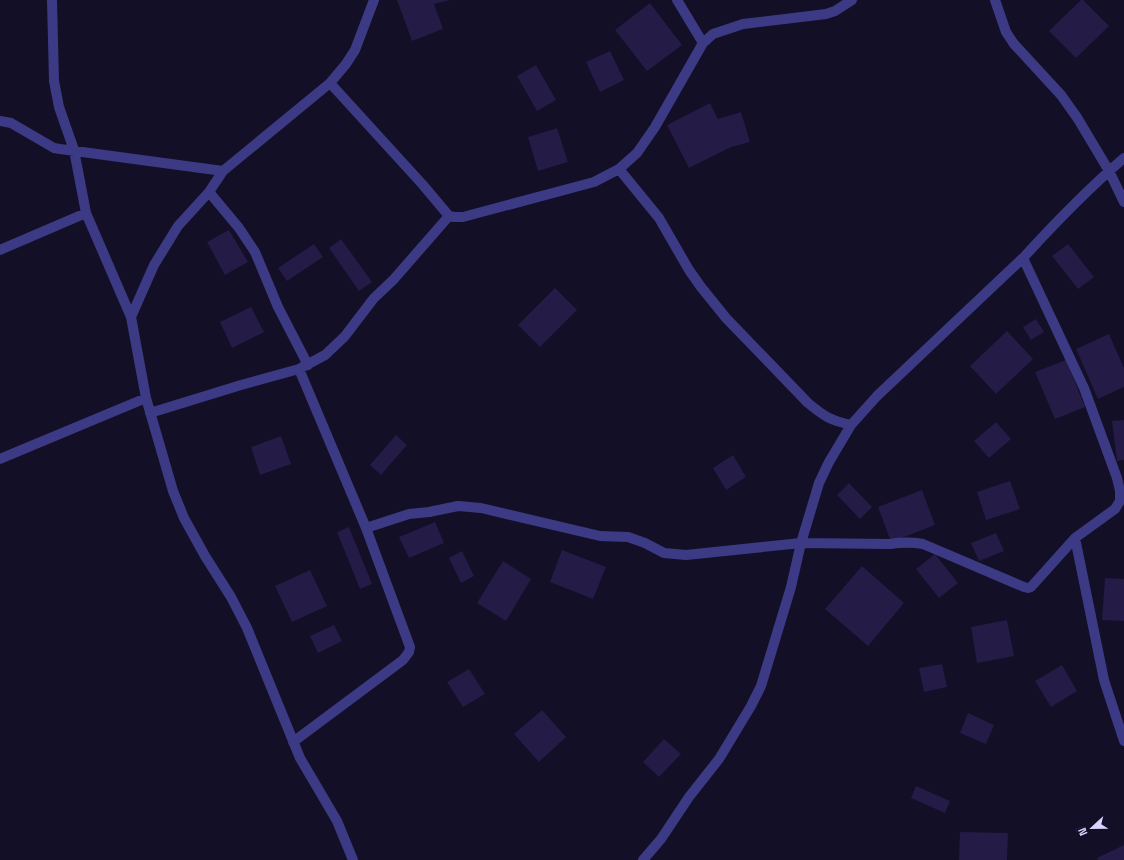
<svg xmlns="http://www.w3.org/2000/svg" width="1124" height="860" font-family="'Space Grotesk',sans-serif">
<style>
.building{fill:#241b47}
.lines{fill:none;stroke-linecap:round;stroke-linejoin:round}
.street{stroke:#3d3a85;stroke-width:10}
</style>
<rect width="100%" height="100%" fill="#130f26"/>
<path class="building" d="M 397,0 L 450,0 L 434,4 L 443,29 L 412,41 Z
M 1081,0 L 1083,0 L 1109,26 L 1076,58 L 1049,31 Z
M 650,3 L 682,45 L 647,71 L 615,30 Z
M 610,51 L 624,80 L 600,92 L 586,62 Z
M 536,65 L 556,100 L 537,111 L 517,76 Z
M 710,103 L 718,119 L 741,112 L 750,142 L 731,147 L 689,168 L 667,125 Z
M 557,128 L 568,162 L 538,171 L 528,137 Z
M 229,230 L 248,262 L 225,275 L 207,242 Z
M 341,239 L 372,282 L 359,291 L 329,248 Z
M 314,244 L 323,257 L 287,281 L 278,268 Z
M 1068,244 L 1094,277 L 1078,289 L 1052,256 Z
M 555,288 L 577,310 L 540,347 L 518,325 Z
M 251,307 L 264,332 L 232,348 L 220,322 Z
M 1036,319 L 1044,332 L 1031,340 L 1023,327 Z
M 1007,331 L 1033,359 L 996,394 L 970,366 Z
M 1109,334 L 1124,368 L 1124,387 L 1098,399 L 1076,349 Z
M 1066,360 L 1085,407 L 1055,419 L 1035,372 Z
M 1124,420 L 1124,460 L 1117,461 L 1112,421 Z
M 996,422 L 1011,439 L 989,458 L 974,441 Z
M 396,435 L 407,445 L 381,475 L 370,465 Z
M 281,436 L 291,464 L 260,475 L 251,447 Z
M 733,455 L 746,477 L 726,490 L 713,468 Z
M 1010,481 L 1020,509 L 986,520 L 977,492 Z
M 849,483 L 872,507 L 860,519 L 837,495 Z
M 922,490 L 935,525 L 891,542 L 878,507 Z
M 435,522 L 444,543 L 409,558 L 399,537 Z
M 349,527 L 372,584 L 360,589 L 337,532 Z
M 996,533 L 1004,551 L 979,561 L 971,543 Z
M 562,550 L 606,567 L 593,599 L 550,582 Z
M 462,551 L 474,576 L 461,583 L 449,558 Z
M 935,554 L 958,583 L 939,598 L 916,569 Z
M 503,561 L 531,579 L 506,621 L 477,603 Z
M 862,566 L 904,603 L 868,646 L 825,609 Z
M 310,570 L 327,606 L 292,622 L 275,586 Z
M 1105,578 L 1124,579 L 1124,621 L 1102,620 Z
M 1007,620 L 1014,656 L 977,663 L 971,627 Z
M 334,625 L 342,641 L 318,653 L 310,636 Z
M 942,664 L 947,687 L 924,692 L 919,668 Z
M 1062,665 L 1077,691 L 1051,707 L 1035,681 Z
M 469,669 L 485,694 L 463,707 L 447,682 Z
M 542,710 L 566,737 L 539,762 L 514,734 Z
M 968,713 L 994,725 L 986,744 L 960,733 Z
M 664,739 L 681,754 L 659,777 L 643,762 Z
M 916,786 L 950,801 L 945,813 L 911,798 Z
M 1083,826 L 1085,829 L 1076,832 L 1075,829 Z
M 960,832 L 1008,833 L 1007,860 L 959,860 Z
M 1124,845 L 1124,860 L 1098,860 L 1097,858 Z"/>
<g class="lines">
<path class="street" d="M 52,0 L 54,81 L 59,107 L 74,150 L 86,213 L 131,317 L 146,398 L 173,491 L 184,518 L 205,556 L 231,597 L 247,628 L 300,758 L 337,821 L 353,860
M 677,0 L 703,43
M 995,0 L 1006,32 L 1014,44 L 1061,95 L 1078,119 L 1109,171 L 1124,202
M 330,83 L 423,185 L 449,216 L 454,217 L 463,217 L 594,182 L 619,169 L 637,153 L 655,127 L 703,43 L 713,34 L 743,24 L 826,14 L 835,11 L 852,0
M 0,121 L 11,123 L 54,148 L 60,149 L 223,171
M 619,169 L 659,218 L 689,270 L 701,287 L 726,318 L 808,403 C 825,417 830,420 851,425
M 209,192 L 239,228 L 255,252 L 278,307 L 308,365
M 0,250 L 86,213
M 131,317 L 154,265 L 178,226 L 209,192 L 223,171 L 330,83 L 346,64 L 355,50 L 374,0
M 150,413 L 241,385 L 299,369 L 325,355 L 345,336 L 374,298 L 394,279 L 449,216
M 0,459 L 146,398
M 366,528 L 409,514 L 429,512 L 458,506 L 481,508 L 600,536 L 628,537 L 645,543 L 664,553 L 686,555 L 801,543 L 890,544 C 902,542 911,542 923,544 L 1024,587 L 1028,588 L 1031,587 L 1075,538 L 1115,509 L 1120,501 L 1120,491 L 1117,478 L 1084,388 L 1023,258
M 1075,538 L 1104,680 L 1124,741
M 293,742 L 403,660 L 409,652 L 410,647 L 366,528 L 299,369
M 643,860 L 661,839 L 689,797 L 719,759 L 751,706 L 761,686 L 791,587 L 801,543 L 819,483 L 829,462 L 851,425 L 877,396 L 1023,258 C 1055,223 1088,189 1124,158"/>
</g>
<g transform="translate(1092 828) rotate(248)" stroke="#130f26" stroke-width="3" paint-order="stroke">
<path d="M0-3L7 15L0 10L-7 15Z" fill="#d9d4ff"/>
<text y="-6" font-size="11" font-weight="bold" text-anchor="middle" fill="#d9d4ff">N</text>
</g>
</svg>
